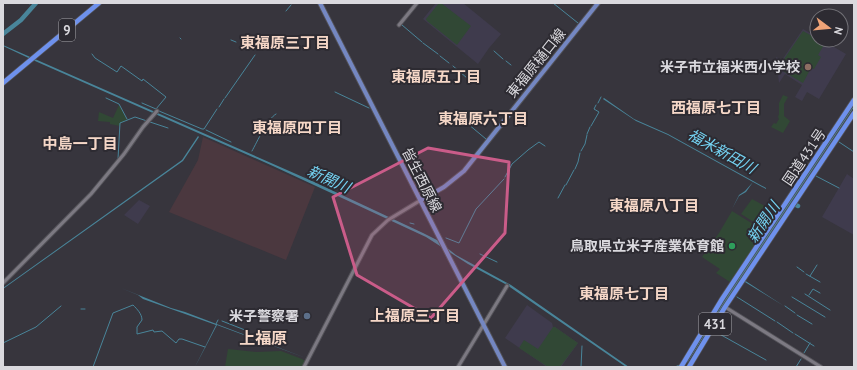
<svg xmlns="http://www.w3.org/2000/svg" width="857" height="370" font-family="'PT Sans','Noto Sans JP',sans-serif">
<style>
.industrial{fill:#4b383f}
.education{fill:#3f3b4d}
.green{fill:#314835}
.water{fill:#49859a}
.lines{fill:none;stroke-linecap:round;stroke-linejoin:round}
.stream{stroke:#49859a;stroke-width:1}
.river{stroke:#49859a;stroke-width:4.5}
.minor-casing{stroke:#535258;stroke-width:5}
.major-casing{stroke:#535258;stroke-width:6}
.highway-casing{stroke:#535258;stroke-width:6}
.minor{stroke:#7c7982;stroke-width:3}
.major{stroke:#7487c2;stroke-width:4}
.highway{stroke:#6e91ed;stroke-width:4.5}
.marked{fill:#ca5c89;fill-opacity:0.2;stroke:#ca5c89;stroke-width:3;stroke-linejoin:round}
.education-dot{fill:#8d6e63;stroke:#2d2b32;stroke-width:1.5}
.leisure-dot{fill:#2e9e5b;stroke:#2d2b32;stroke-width:1.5}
.service-dot{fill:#5c6f8a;stroke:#2d2b32;stroke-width:1.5}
.labels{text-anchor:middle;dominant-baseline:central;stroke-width:4;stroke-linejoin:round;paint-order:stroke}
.shield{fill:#2d2b32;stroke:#a6a5aa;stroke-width:1}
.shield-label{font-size:13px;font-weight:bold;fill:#dad9de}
.street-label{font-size:14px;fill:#dad9de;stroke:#2d2b32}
.poi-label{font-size:14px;font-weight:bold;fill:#dad9de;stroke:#2d2b32;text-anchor:end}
.neighbourhood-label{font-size:15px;font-weight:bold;fill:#f5d7c7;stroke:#2d2b32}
.water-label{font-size:15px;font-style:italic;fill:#74d2f2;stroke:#2d2b32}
.quarter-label{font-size:16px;font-weight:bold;fill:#f5d7c7;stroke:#2d2b32}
</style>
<rect width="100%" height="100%" fill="#37353d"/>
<path class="industrial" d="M 203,137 L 315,187 L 286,260 L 169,212 L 198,160 Z"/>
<path class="education" d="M 436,3 L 463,3 L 501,34 L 489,48 L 478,64 L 423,19 Z
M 803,29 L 817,37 L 817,40 L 822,40 L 846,54 L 819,99 L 807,92 L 802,101 L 795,97 L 802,85 L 785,74 L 779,83 L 776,57 L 782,60 Z
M 847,174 L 854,179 L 854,235 L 822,217 Z
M 139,200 L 150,206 L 138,224 L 124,215 Z
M 527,305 L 552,323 L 553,327 L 555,327 L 578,343 L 561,367 L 547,367 L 505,338 Z"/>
<path class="green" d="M 439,3 L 441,3 L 471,26 L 457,45 L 427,21 L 426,19 Z
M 803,31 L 825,43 L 818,55 L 821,57 L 814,69 L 811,68 L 803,83 L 781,70 L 780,65 Z
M 783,95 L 788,97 L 784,104 L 784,116 L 790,121 L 783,133 L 771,127 L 774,123 L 776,124 L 779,119 L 778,117 L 779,114 L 779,103 Z
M 119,105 L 127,120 L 120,123 L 120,126 L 110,124 L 110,122 L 98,121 L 99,112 L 113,118 Z
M 752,199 L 776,212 L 765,229 L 741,214 Z
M 732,211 L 761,229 L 760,230 L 763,233 L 730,282 L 716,273 L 720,269 L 702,257 L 719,233 Z
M 553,327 L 555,327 L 578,343 L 560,367 L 548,367 L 519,348 L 524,340 L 538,349 Z
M 228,349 L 257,352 L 281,351 L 302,359 L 305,361 L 303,367 L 225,367 Z"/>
<path class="water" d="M 3,45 L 312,181 L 423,233 L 437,240 L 456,255 L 511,285 L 629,367 L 626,367 L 507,285 L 468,264 L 426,237 L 273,166 L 35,61 L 3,46 Z
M 604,98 L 634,119 L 668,134 L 766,188 L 766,189 L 753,182 L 746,192 L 739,196 L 732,209 L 739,195 L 745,191 L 753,182 L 668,135 L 636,121 L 603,99 Z
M 854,105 L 854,107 L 741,278 L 784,306 L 740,279 L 688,362 L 678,367 L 659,367 L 676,366 L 688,361 L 729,293 Z
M 198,136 L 199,137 L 183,161 L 3,289 L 3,288 L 182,160 Z
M 121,288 L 171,308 L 185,312 L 306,358 L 217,325 L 195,367 L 216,325 L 143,299 L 138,295 Z"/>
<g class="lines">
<path class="stream" d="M 553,3 L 578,23
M 30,4 L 31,3
M 286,11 L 291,5
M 402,25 L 422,42
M 180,38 L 181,39
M 231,40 L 236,42
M 423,43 L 438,54
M 494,51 L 503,59
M 92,54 L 95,58 L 117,72 L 121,66 L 142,81 L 143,79 L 166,97 L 156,109 L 142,103
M 440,56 L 449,63
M 506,61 L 511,65
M 453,66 L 467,78
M 335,92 L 369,108
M 106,98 L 119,104 L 127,119
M 225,98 L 255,55
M 598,103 L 601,97
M 219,107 L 224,99
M 159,111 L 202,129 L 204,129 L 217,109
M 150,122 L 168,128
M 468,124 L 486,139
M 591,126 L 599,112 L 594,109 L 596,105
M 206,130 L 231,142
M 587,134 L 590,127
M 839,142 L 854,152
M 252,151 C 257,142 268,118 276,114
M 581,151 L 585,144 L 587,135
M 118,159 L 120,123 L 135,117 L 147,121
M 575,169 L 578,162 L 580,153
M 816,176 L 839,188
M 505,177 L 512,164 L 528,150 L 539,142 L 545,146
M 566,185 L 574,170
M 558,198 L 565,185
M 410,223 L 414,224
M 446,238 L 459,243 L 476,209 L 504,179
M 480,254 L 497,262
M 797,267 L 804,272
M 806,274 L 820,282
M 810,276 L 817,265
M 805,294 L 830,310
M 809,295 L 813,289 L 820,293
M 737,297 L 775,321
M 792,297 L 825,317
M 785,306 L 795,313
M 81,309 L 85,309
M 797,315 L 812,324
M 222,321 L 245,330
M 777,322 L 793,333
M 216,324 L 218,320
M 714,331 L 766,360
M 795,334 L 814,346
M 259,336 L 260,334 L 271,339 L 270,345
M 3,343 L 36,327 L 61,306
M 804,353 L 810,343
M 93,367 L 113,313 L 133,305 C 137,309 142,314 142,320 L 137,327 L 137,334 L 153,330 L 154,332 L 162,331 L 176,343 L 179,339 L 182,339 L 205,347
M 581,367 L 582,346
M 796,367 L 801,359"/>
<path class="river" d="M 3,34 L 21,20 L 36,3
M 796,205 L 798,206"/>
<defs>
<path id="minor" d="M 399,25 L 417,3
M 3,283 L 91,194 L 124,154 L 143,127 L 157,111
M 725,307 L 821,367
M 304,367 L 372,235 L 388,220 L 421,200
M 458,367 L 507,286"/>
<path id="major" d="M 320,3 L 505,367
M 421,200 L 444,187 L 464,171 L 598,3"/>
<path id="highway" d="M 3,83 L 99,3
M 681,367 L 722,299 L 854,100
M 689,367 L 725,307 L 854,113"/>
</defs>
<use href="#minor" class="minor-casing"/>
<use href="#major" class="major-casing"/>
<use href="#highway" class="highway-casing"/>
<use href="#minor" class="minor"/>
<use href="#major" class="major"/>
<use href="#highway" class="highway"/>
</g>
<path class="marked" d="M 428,148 L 509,162 L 505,233 L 431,318 L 357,275 L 333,197 Z"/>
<circle class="education-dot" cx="808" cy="67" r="4"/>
<circle class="leisure-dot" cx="732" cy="246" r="4"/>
<circle class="service-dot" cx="307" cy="316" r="4"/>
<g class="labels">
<g class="shield">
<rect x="59" y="19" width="16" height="22" rx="3"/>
<rect x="699" y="313" width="32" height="22" rx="3"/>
</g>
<g class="shield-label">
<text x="67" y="30">9</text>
<text x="715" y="324">431</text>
</g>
<g class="street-label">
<text transform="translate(536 63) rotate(-51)">東福原樋口線</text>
<text transform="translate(804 157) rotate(-56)">国道431号</text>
<text transform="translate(422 180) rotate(63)">皆生西原線</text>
</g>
<g class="poi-label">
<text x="800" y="67">米子市立福米西小学校</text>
<text x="724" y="246">鳥取県立米子産業体育館</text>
<text x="299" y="316">米子警察署</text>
</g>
<g class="neighbourhood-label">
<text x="285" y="42">東福原三丁目</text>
<text x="436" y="76">東福原五丁目</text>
<text x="716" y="107">西福原七丁目</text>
<text x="483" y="118">東福原六丁目</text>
<text x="297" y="127">東福原四丁目</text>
<text x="80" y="143">中島一丁目</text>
<text x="654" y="205">東福原八丁目</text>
<text x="624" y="293">東福原七丁目</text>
<text x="415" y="315">上福原三丁目</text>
</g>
<g class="water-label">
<text transform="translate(722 151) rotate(29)">福米新田川</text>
<text transform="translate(329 179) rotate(24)">新開川</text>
<text transform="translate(763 222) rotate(-56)">新開川</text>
</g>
<g class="quarter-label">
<text x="263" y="338">上福原</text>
</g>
</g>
<rect width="857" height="370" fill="none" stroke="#dad9de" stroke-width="8"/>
<g transform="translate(829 28) rotate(106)"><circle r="19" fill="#2d2b32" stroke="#727177"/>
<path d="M0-3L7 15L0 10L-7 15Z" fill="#efa377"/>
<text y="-6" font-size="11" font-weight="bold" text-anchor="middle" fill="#dad9de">N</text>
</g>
</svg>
